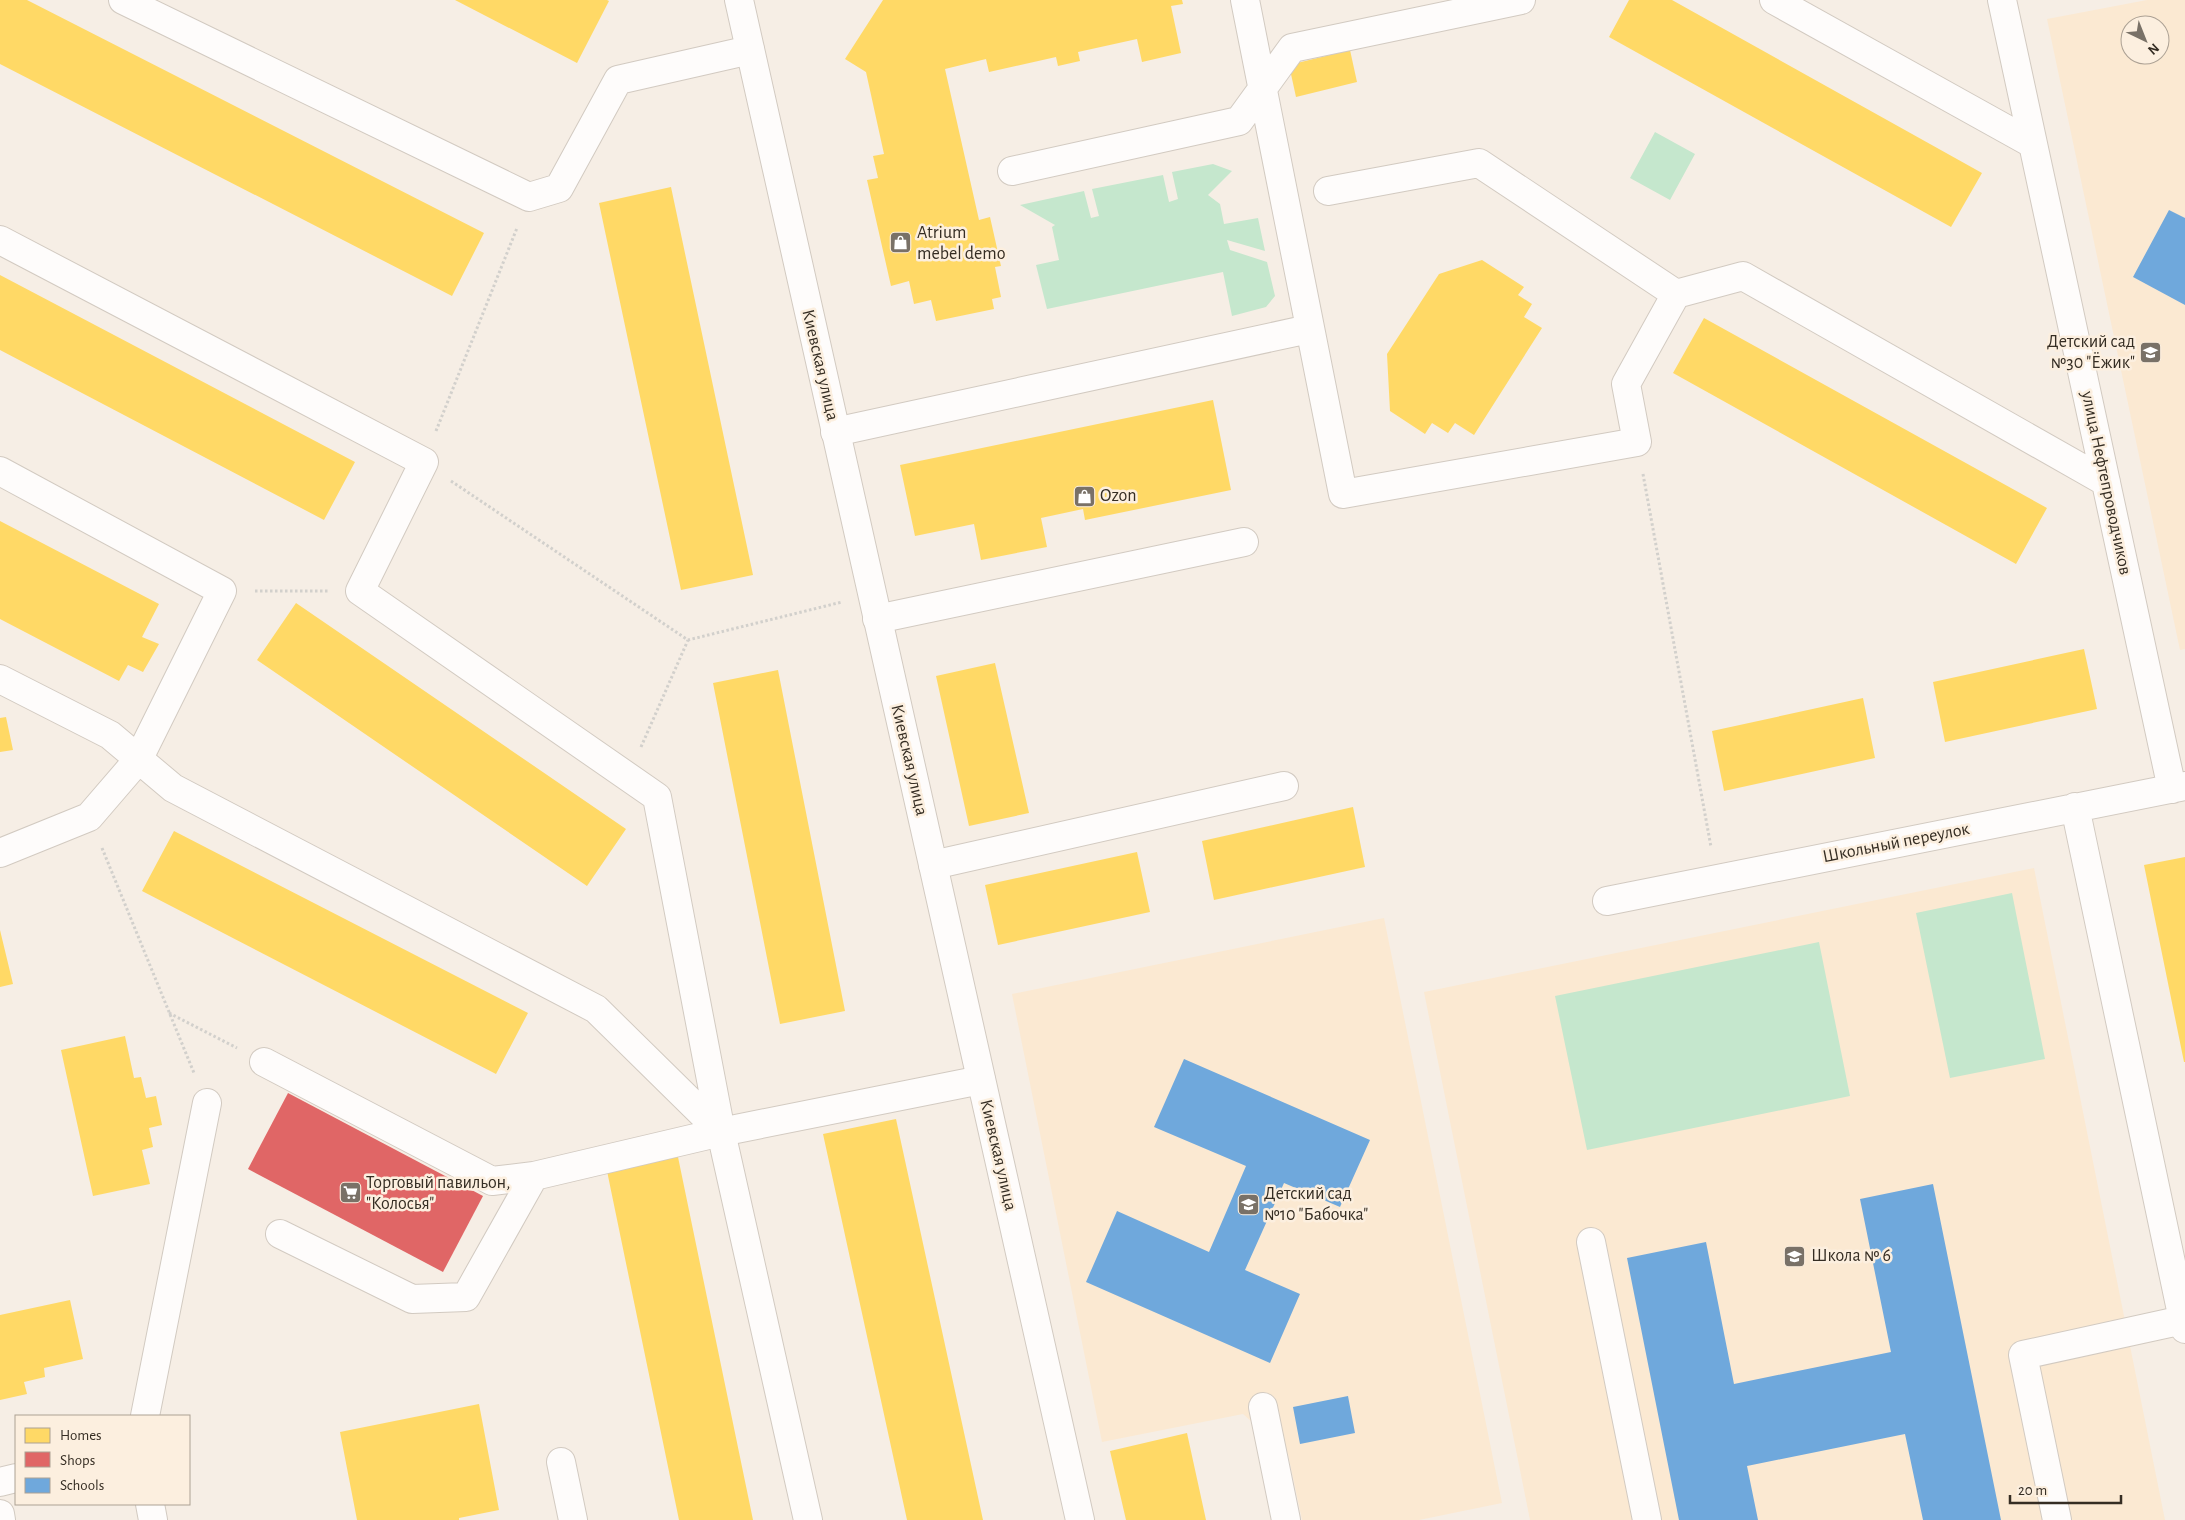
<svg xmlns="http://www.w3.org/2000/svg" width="2185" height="1520" font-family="'Alegreya Sans',sans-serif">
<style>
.built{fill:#fbe9d2;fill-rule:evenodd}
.green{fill:#c5e7cd}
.homes{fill:#ffd966}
.shops{fill:#e06666}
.schools{fill:#6fa8dc}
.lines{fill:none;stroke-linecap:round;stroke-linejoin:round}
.minor-casing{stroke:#d2cac1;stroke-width:30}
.major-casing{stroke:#d2cac1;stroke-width:30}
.path{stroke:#d2d0cc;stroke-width:3;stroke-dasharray:2.5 2.5;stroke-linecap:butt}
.minor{stroke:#fefcfb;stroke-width:28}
.major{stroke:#fefcfb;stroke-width:28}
.labels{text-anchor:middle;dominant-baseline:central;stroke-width:5;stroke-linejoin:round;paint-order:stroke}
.poi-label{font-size:18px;fill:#352d23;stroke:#fcefdf;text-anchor:start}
.street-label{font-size:18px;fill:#352d23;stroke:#fcefdf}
</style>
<rect width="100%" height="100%" fill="#f6eee5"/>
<path class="built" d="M 2147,0 L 2185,0 L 2185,649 L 2180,650 L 2047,19 ZM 2130,25 L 2160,25 L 2160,55 L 2130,55 Z
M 2034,868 L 2165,1520 L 1530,1520 L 1424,992 Z
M 1384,918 L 1502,1503 L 1419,1520 L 1302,1520 L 1288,1454 L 1243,1414 L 1102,1442 L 1012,994 Z"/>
<path class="green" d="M 1655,132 L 1695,154 L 1670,200 L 1630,178 Z
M 1213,164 L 1232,171 L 1208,195 L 1220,204 L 1224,224 L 1258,218 L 1265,251 L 1227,240 L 1230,250 L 1267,262 L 1275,296 L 1266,307 L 1232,316 L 1223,272 L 1047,309 L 1036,265 L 1059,260 L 1052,227 L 1055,225 L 1020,205 L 1084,191 L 1091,218 L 1099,216 L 1092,189 L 1163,175 L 1169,202 L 1178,199 L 1172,172 Z
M 2012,893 L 2045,1059 L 1950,1078 L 1916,913 Z
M 1819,942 L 1850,1096 L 1587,1150 L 1555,996 Z"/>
<path class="homes" d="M 0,0 L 27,0 L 484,233 L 452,296 L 0,64 Z
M 455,0 L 607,0 L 609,1 L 577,63 Z
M 883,0 L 1182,0 L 1183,4 L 1171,6 L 1181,53 L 1142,62 L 1137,39 L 1078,52 L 1080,61 L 1058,66 L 1056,57 L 989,72 L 986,59 L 945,69 L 979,220 L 990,217 L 1001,266 L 995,267 L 1001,297 L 992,299 L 994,309 L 936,321 L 931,300 L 914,304 L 909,281 L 891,286 L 867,180 L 878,178 L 873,156 L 884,154 L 866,72 L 845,59 Z
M 1629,0 L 1672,0 L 1982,173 L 1951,227 L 1609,37 Z
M 1350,50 L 1357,82 L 1296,97 L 1289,65 Z
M 671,187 L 753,575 L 681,590 L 599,203 Z
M 1482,260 L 1524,287 L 1518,295 L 1532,304 L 1524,317 L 1542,328 L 1474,435 L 1455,423 L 1448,433 L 1432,423 L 1425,434 L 1390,411 L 1387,354 L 1439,274 Z
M 0,275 L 355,462 L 324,520 L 0,350 Z
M 1704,318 L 2047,508 L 2016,564 L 1673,373 Z
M 1213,400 L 1231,490 L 1085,520 L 1083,509 L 1041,518 L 1047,547 L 981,560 L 974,524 L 915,536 L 900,465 Z
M 0,521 L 159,604 L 142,637 L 159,644 L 143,672 L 128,665 L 119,681 L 0,619 Z
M 296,603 L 626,829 L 587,886 L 257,660 Z
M 2084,649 L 2097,709 L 1945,742 L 1933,682 Z
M 995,663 L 1029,813 L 969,826 L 936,676 Z
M 778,670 L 845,1011 L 780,1024 L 713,683 Z
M 1863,698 L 1875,758 L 1724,791 L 1712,731 Z
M 6,717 L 13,750 L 0,752 L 0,718 Z
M 1353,807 L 1365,867 L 1214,900 L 1202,841 Z
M 174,831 L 528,1013 L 496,1074 L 142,891 Z
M 1137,852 L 1150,912 L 998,945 L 985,885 Z
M 2185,857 L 2185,1062 L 2184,1062 L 2144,865 Z
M 0,930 L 13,984 L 0,987 Z
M 125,1036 L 134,1078 L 141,1077 L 146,1098 L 156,1096 L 162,1125 L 149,1128 L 153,1147 L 142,1150 L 150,1184 L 93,1196 L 61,1050 Z
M 896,1119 L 983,1520 L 907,1520 L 823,1134 Z
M 678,1157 L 753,1520 L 679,1520 L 607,1171 Z
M 70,1300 L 83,1359 L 44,1368 L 45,1377 L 24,1382 L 27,1394 L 0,1400 L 0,1315 Z
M 479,1404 L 499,1510 L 459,1518 L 459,1520 L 357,1520 L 340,1432 Z
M 1187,1433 L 1206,1520 L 1126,1520 L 1110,1451 Z"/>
<path class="shops" d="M 288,1093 L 483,1196 L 443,1272 L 248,1169 Z"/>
<path class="schools" d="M 2169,210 L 2185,218 L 2185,305 L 2133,277 Z
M 1184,1059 L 1370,1140 L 1340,1207 L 1284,1183 L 1245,1270 L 1300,1294 L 1270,1363 L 1086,1282 L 1117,1211 L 1209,1252 L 1246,1166 L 1154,1127 Z
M 1933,1184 L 2001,1520 L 1923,1520 L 1905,1434 L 1747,1466 L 1758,1520 L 1679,1520 L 1627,1258 L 1706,1242 L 1734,1384 L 1891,1352 L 1860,1199 Z
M 1348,1396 L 1355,1433 L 1300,1444 L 1293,1407 Z"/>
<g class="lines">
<defs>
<path id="minor" d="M 123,0 L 529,197 L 559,188 L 618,80 L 750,50
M 1245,0 L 1343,494 L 1637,442 L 1626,384 L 1676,294 L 1743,276 L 2106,482
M 1774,0 L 2033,144
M 2002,0 L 2172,789
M 1012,171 L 1239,121 L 1292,48 L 1521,0
M 1328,191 L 1479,163 L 1676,294
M 0,240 L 424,462 L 360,591 L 657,797 L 721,1132 L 808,1520
M 835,432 L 1309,329
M 0,471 L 222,591 L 138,760 L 89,817 L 0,853
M 877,619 L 1244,542
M 0,679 L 110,735 L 173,788 L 596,1009 L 721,1132
M 2075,807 L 2185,1329
M 933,865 L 1284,786
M 1607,901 L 2185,786
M 264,1062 L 492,1181 L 534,1176
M 280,1234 L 412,1299 L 466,1297 L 534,1176 L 721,1132 L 981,1080
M 1591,1242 L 1647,1520
M 1263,1407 L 1286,1520
M 145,1416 L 207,1103
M 561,1462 L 573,1520
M 0,1482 L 16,1478
M 150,1504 L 153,1520
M 0,1514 L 1,1520
M 2057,1520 L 2023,1355 L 2183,1320"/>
<path id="major" d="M 739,0 L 1080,1520"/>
</defs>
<use href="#minor" class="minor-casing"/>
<use href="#major" class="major-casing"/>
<path class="path" d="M 436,431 L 517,228
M 1643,474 L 1711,847
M 451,481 L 688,640 L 842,602
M 255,591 L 329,591
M 641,747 L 688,640
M 102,848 L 194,1073
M 169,1013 L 237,1048"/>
<use href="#minor" class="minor"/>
<use href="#major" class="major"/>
</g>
<defs>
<symbol id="shop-square" viewBox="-11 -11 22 22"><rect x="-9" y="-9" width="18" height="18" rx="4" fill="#797167" stroke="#fcefdf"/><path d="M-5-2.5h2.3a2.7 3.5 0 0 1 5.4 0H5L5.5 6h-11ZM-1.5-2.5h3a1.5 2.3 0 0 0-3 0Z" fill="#fff"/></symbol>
<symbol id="school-square" viewBox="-11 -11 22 22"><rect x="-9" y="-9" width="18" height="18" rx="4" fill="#797167" stroke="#fcefdf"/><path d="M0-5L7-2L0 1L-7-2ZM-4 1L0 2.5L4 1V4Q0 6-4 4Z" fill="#fff"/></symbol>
<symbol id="supermarket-square" viewBox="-11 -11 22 22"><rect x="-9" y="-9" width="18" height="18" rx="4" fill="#797167" stroke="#fcefdf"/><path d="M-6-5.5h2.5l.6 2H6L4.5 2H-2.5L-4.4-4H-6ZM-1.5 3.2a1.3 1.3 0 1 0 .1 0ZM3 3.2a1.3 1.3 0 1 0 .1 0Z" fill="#fff"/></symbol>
</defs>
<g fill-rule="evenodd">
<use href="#shop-square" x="888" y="230" width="25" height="25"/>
<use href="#school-square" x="2138" y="340" width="25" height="25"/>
<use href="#shop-square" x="1072" y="484" width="25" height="25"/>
<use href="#supermarket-square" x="338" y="1180" width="25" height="25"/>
<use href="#school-square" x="1236" y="1192" width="25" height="25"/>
<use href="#school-square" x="1782" y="1244" width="25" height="25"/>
</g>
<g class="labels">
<g class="poi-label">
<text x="917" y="233">Atrium<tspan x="917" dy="21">mebel demo</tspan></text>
<text x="2135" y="342" text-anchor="end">Детский сад<tspan x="2135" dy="21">№30 "Ёжик"</tspan></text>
<text x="1100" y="496">Ozon</text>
<text x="366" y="1183">Торговый павильон,<tspan x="366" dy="21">"Колосья"</tspan></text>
<text x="1264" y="1194">Детский сад<tspan x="1264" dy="21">№10 "Бабочка"</tspan></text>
<text x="1811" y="1256">Школа № 6</text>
</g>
<g class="street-label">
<text transform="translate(820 365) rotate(77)">Киевская улица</text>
<text transform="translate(2106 483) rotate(78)">улица Нефтепроводчиков</text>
<text transform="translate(909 760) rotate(77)">Киевская улица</text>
<text transform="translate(1896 843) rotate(-11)">Школьный переулок</text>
<text transform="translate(998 1155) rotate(77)">Киевская улица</text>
</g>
</g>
<rect x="15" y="1415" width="175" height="90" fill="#fcefdf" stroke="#aca194"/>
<rect x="25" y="1428" width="25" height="15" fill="#ffd966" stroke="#aca194"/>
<text x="60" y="1440" font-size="15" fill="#352d23">Homes</text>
<rect x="25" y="1452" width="25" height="15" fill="#e06666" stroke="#aca194"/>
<text x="60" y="1465" font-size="15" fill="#352d23">Shops</text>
<rect x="25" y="1478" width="25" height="15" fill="#6fa8dc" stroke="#aca194"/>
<text x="60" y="1490" font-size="15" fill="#352d23">Schools</text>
<g transform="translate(2145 40) rotate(137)"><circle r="24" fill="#fcefdf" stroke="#aca194"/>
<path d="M0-4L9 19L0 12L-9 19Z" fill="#797167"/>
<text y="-8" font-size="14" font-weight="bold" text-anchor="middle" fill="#352d23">N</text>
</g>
<path d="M2010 1495v8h111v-8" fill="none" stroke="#352d23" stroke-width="2.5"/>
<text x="2018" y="1495" font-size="15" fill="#352d23" stroke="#fcefdf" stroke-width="4" paint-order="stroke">20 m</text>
</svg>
